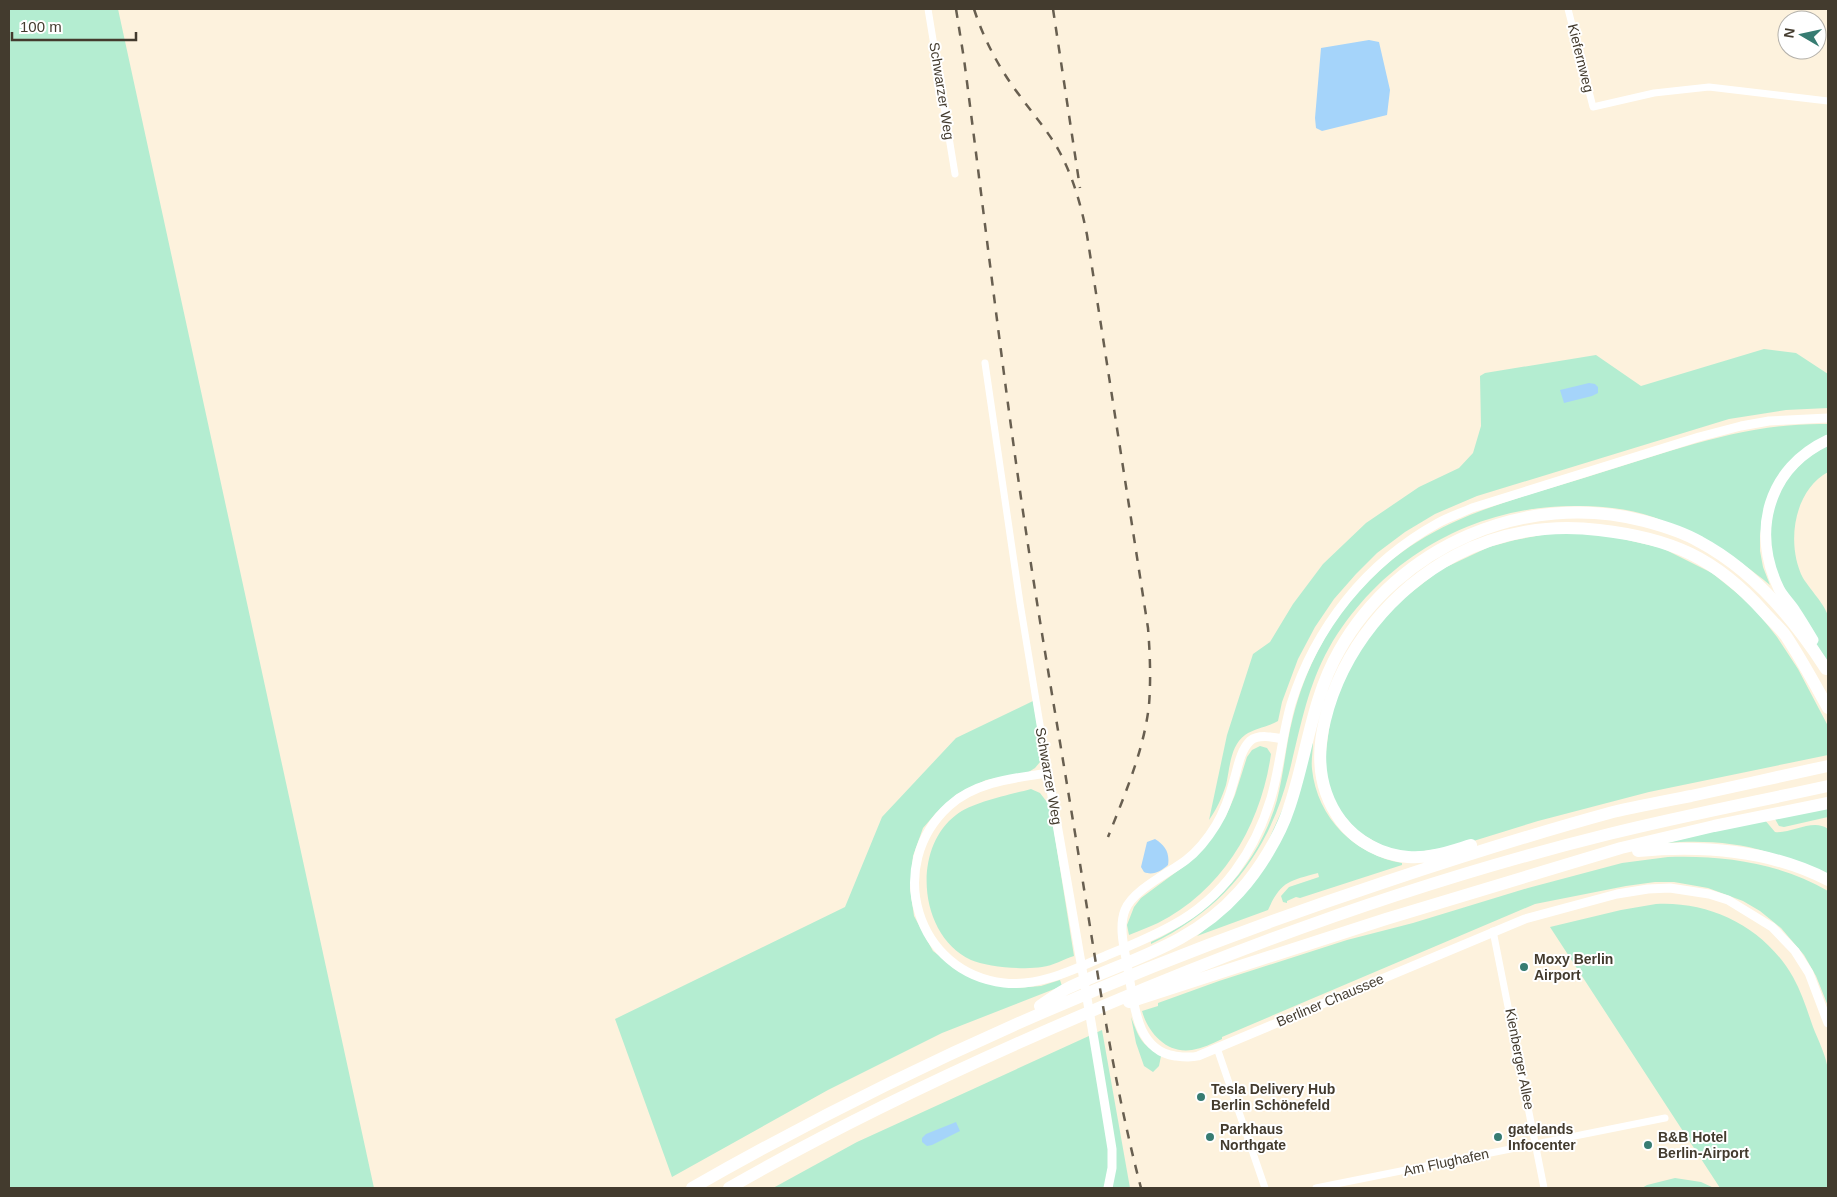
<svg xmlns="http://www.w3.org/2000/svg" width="1837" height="1197" font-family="Arial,sans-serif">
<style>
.green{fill:#b4edd1}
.water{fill:#a5d4fa}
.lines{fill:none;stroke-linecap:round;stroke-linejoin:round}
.minor{stroke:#fff;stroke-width:7}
.tertiary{stroke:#fff;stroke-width:9}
.trunk{stroke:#fff;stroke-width:11}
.motorway{stroke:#fff;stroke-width:12}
.rail{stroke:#685f50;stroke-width:2.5;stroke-dasharray:9 9;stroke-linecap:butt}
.poi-dot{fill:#377c72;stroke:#fff;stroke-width:2}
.labels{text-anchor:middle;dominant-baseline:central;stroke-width:4;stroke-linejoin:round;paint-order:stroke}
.street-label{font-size:14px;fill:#433b2e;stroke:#fff}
.poi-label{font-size:14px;font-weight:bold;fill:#433b2e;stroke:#fff;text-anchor:start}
</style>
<rect width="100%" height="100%" fill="#fdf2dd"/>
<path class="green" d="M 9,9 L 118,9 L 374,1188 L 9,1188 Z
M 1764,349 L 1796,353 L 1828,374 L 1828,408 L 1786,410 L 1729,419 L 1477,496 L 1435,514 L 1405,532 L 1377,553 L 1356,574 L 1334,599 L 1315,627 L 1298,659 L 1282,702 L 1278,721 C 1268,727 1255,728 1245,735 C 1230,746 1230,768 1226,785 C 1222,797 1217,809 1209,820 L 1227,735 L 1253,654 L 1270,642 L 1293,604 L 1323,564 L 1366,523 L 1419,487 L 1459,468 L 1473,453 L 1481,426 L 1480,376 L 1485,373 L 1596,355 L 1641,386 Z
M 1828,424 L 1828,435 L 1814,443 L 1764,508 L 1760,536 L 1760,551 L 1763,567 L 1770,585 C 1733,554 1698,534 1653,517 C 1630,509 1604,506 1580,506 C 1476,504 1381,558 1329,648 C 1307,687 1300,730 1289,773 C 1269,852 1225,909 1151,944 L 1151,942 C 1211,915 1259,864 1277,800 C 1284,772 1286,744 1293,717 C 1299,693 1308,669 1320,647 C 1342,605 1377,567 1417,542 C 1469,509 1530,495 1587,477 C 1666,453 1745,422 1828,424 Z
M 1828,445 L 1828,472 C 1793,491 1786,545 1803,578 C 1809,588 1826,606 1828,616 C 1831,629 1828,649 1828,663 L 1788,599 L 1771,560 L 1770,521 L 1779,493 L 1790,475 L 1807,458 Z
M 1552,533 L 1597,533 L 1662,548 L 1712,573 L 1738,594 L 1758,613 L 1777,637 L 1798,669 L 1828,726 L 1828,755 L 1649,792 L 1538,821 L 1454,847 L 1408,853 L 1384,847 L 1357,831 L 1334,804 L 1324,767 L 1331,714 L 1346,674 L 1368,637 L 1399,602 L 1440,570 L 1489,547 L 1515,540 Z
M 1033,701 L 1042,753 L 1040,762 L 1035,768 L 1027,773 L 986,780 L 957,794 L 936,813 L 923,828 L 913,856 L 910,888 L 914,916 L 933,951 L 961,972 L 986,983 L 1015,988 L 1041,986 L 1060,980 L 1062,986 L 942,1033 L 828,1090 L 672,1177 L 615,1019 L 845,907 L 882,817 L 956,738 Z
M 1313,742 C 1313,751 1311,760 1312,769 C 1317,818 1355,855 1402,863 L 1402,865 L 1300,898 L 1296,897 L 1287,901 L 1287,903 L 1283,902 L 1281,896 L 1289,887 L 1319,877 L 1318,873 C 1289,881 1281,881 1268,910 L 1197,936 L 1225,913 L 1245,892 Z
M 1260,746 L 1267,748 L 1271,754 C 1261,825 1223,890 1158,923 C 1149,927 1139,931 1129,935 L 1127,925 L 1134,907 L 1141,898 L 1187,864 L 1226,816 L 1235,795 L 1247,757 L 1252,750 Z
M 1031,789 L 1040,793 L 1050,806 L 1074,956 C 1064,959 1053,966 1042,967 C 1025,970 986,967 971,960 C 919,936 911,849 956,815 C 973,802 1009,795 1031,789 Z
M 1828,806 L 1828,817 L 1784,827 L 1779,826 L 1775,819 Z
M 1764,819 L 1775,832 C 1792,834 1813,818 1828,829 L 1828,876 C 1808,868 1788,858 1767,852 C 1736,842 1699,840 1666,843 Z
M 1668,857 C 1723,855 1780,863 1828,891 L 1828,1006 L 1816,976 L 1804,955 L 1781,928 L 1760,911 L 1743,901 L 1708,888 L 1674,882 L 1655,882 L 1626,886 L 1535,904 L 1222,1037 L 1222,1039 C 1212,1044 1202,1048 1192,1050 C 1167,1054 1148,1033 1142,1011 L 1158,1006 L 1158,1003 L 1219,981 L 1347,940 L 1413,923 L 1528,888 L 1622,863 Z
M 1656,904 C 1711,901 1765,928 1793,977 C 1802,993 1807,1010 1813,1027 C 1818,1040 1826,1055 1828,1070 C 1830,1081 1828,1093 1828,1104 C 1828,1132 1828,1160 1828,1188 L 1720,1188 L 1550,927 L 1621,910 Z
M 1131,1017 C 1139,1038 1141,1044 1161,1056 L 1159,1066 L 1153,1072 L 1144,1066 L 1136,1043 Z
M 1102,1030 L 1130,1188 L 773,1188 L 857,1142 Z
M 1675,1178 L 1701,1182 L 1714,1188 L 1642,1188 L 1647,1185 Z"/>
<path class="water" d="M 1369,40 L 1379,42 L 1390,90 L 1387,115 L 1322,131 L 1316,128 L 1315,118 L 1321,48 Z
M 1589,383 L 1595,384 L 1598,387 L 1598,393 L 1592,396 L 1564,403 L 1560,390 Z
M 1155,839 C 1165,845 1170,853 1168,865 C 1161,871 1153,876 1144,872 L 1141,867 L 1147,842 Z
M 956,1122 L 960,1131 L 932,1145 L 927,1146 L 922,1142 L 922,1138 L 926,1134 Z"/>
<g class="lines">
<path class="minor" d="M 928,9 L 955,174
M 1568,9 L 1593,107 L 1654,93 L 1709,87 L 1828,101
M 985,363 L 1020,603 L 1048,773
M 1493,931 L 1544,1188
M 1217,1048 L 1265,1188
M 1316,1188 L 1665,1118"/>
<path class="tertiary" d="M 1283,739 C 1273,737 1258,734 1250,741 C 1240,751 1238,767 1234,780 C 1230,795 1224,812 1216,825 C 1208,838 1198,851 1186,860 C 1169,873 1133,890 1125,910 C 1118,928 1125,951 1128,970 C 1134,1001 1135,1050 1175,1056 C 1183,1057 1190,1058 1198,1056 L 1525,919 L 1617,894 L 1648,889 L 1670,888 L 1709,894 L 1728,900 L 1772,927 L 1795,951 L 1809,973 L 1828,1023
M 1108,1188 L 1112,1168 L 1112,1149 C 1092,1024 1070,898 1048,773 C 1014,778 975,782 949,806 C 884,865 916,973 1004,983 C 1041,987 1077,968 1110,954 C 1132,945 1153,936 1173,925 C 1223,898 1255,851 1271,798 C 1280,767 1282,735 1291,704 C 1315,627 1367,562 1438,523 C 1449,517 1461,513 1472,508 L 1699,437 L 1741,426 L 1769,421 L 1828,418"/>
<path class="trunk" d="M 1813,640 C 1807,630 1801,620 1795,611 C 1790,603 1783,597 1779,589 C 1751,531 1768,468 1828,440"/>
<path class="motorway" d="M 1471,845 C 1451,851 1430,859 1408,857 C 1382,855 1357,842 1341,821 C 1318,790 1316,756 1325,720 C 1342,650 1392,589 1456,555 C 1500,532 1550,524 1599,530 C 1671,538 1716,558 1764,612 C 1771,620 1780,628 1786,636 C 1801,659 1815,684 1828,708
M 1638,851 C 1703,845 1770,850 1828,880
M 1129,1002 L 1386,919 L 1621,848 L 1714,826 L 1828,803
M 1040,1006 C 1049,1000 1058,993 1068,988 C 1129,959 1191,946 1239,892 C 1259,870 1280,836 1289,808 C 1307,756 1311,700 1339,651 C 1398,546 1526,490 1644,521 C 1663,526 1683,532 1700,542 C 1754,571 1794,619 1826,669
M 692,1188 C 912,1062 1144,962 1385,882 C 1460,857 1536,833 1613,812 C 1638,806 1665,801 1691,796 C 1737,786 1782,776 1828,766
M 729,1188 C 849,1119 974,1061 1101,1007 C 1265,937 1435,877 1609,834 C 1681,816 1755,802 1828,786"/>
<path class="rail" d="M 956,9 L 964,59 C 983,205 1000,352 1021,498 C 1037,608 1056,717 1074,827 C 1094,947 1110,1070 1141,1188
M 974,9 C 984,40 1000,70 1020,96 C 1033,114 1047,130 1058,149 C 1073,176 1081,205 1087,235 L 1148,628 C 1150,653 1151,679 1149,705 C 1144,750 1125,794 1108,837
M 1053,9 L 1080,188"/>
</g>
<g class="poi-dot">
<circle cx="1524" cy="967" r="5"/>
<circle cx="1201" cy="1097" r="5"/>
<circle cx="1210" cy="1137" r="5"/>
<circle cx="1498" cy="1137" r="5"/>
<circle cx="1648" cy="1145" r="5"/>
</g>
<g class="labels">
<g class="street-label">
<text transform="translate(1581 58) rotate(76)">Kiefernweg</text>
<text transform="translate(942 91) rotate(81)">Schwarzer Weg</text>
<text transform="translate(1049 776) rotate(80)">Schwarzer Weg</text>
<text transform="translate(1330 1000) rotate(-23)">Berliner Chaussee</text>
<text transform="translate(1520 1059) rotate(79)">Kienberger Allee</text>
<text transform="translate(1446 1162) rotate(-12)">Am Flughafen</text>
</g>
<g class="poi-label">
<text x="1534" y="959">Moxy Berlin<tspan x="1534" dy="16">Airport</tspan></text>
<text x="1211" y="1089">Tesla Delivery Hub<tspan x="1211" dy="16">Berlin Schönefeld</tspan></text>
<text x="1220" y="1129">Parkhaus<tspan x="1220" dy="16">Northgate</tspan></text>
<text x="1508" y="1129">gatelands<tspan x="1508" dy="16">Infocenter</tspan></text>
<text x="1658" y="1137">B&amp;B Hotel<tspan x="1658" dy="16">Berlin-Airport</tspan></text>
</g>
</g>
<rect width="1837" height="1197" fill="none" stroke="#433b2e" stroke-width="20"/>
<g transform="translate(1802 35) rotate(279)"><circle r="24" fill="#ffffff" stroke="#b4b1ab"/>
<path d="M0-4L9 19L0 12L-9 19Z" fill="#377c72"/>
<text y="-8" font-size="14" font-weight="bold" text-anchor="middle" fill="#433b2e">N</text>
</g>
<path d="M12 32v8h124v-8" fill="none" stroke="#433b2e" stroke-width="2.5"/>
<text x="20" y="32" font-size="15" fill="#433b2e" stroke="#ffffff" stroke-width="4" paint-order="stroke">100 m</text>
</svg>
